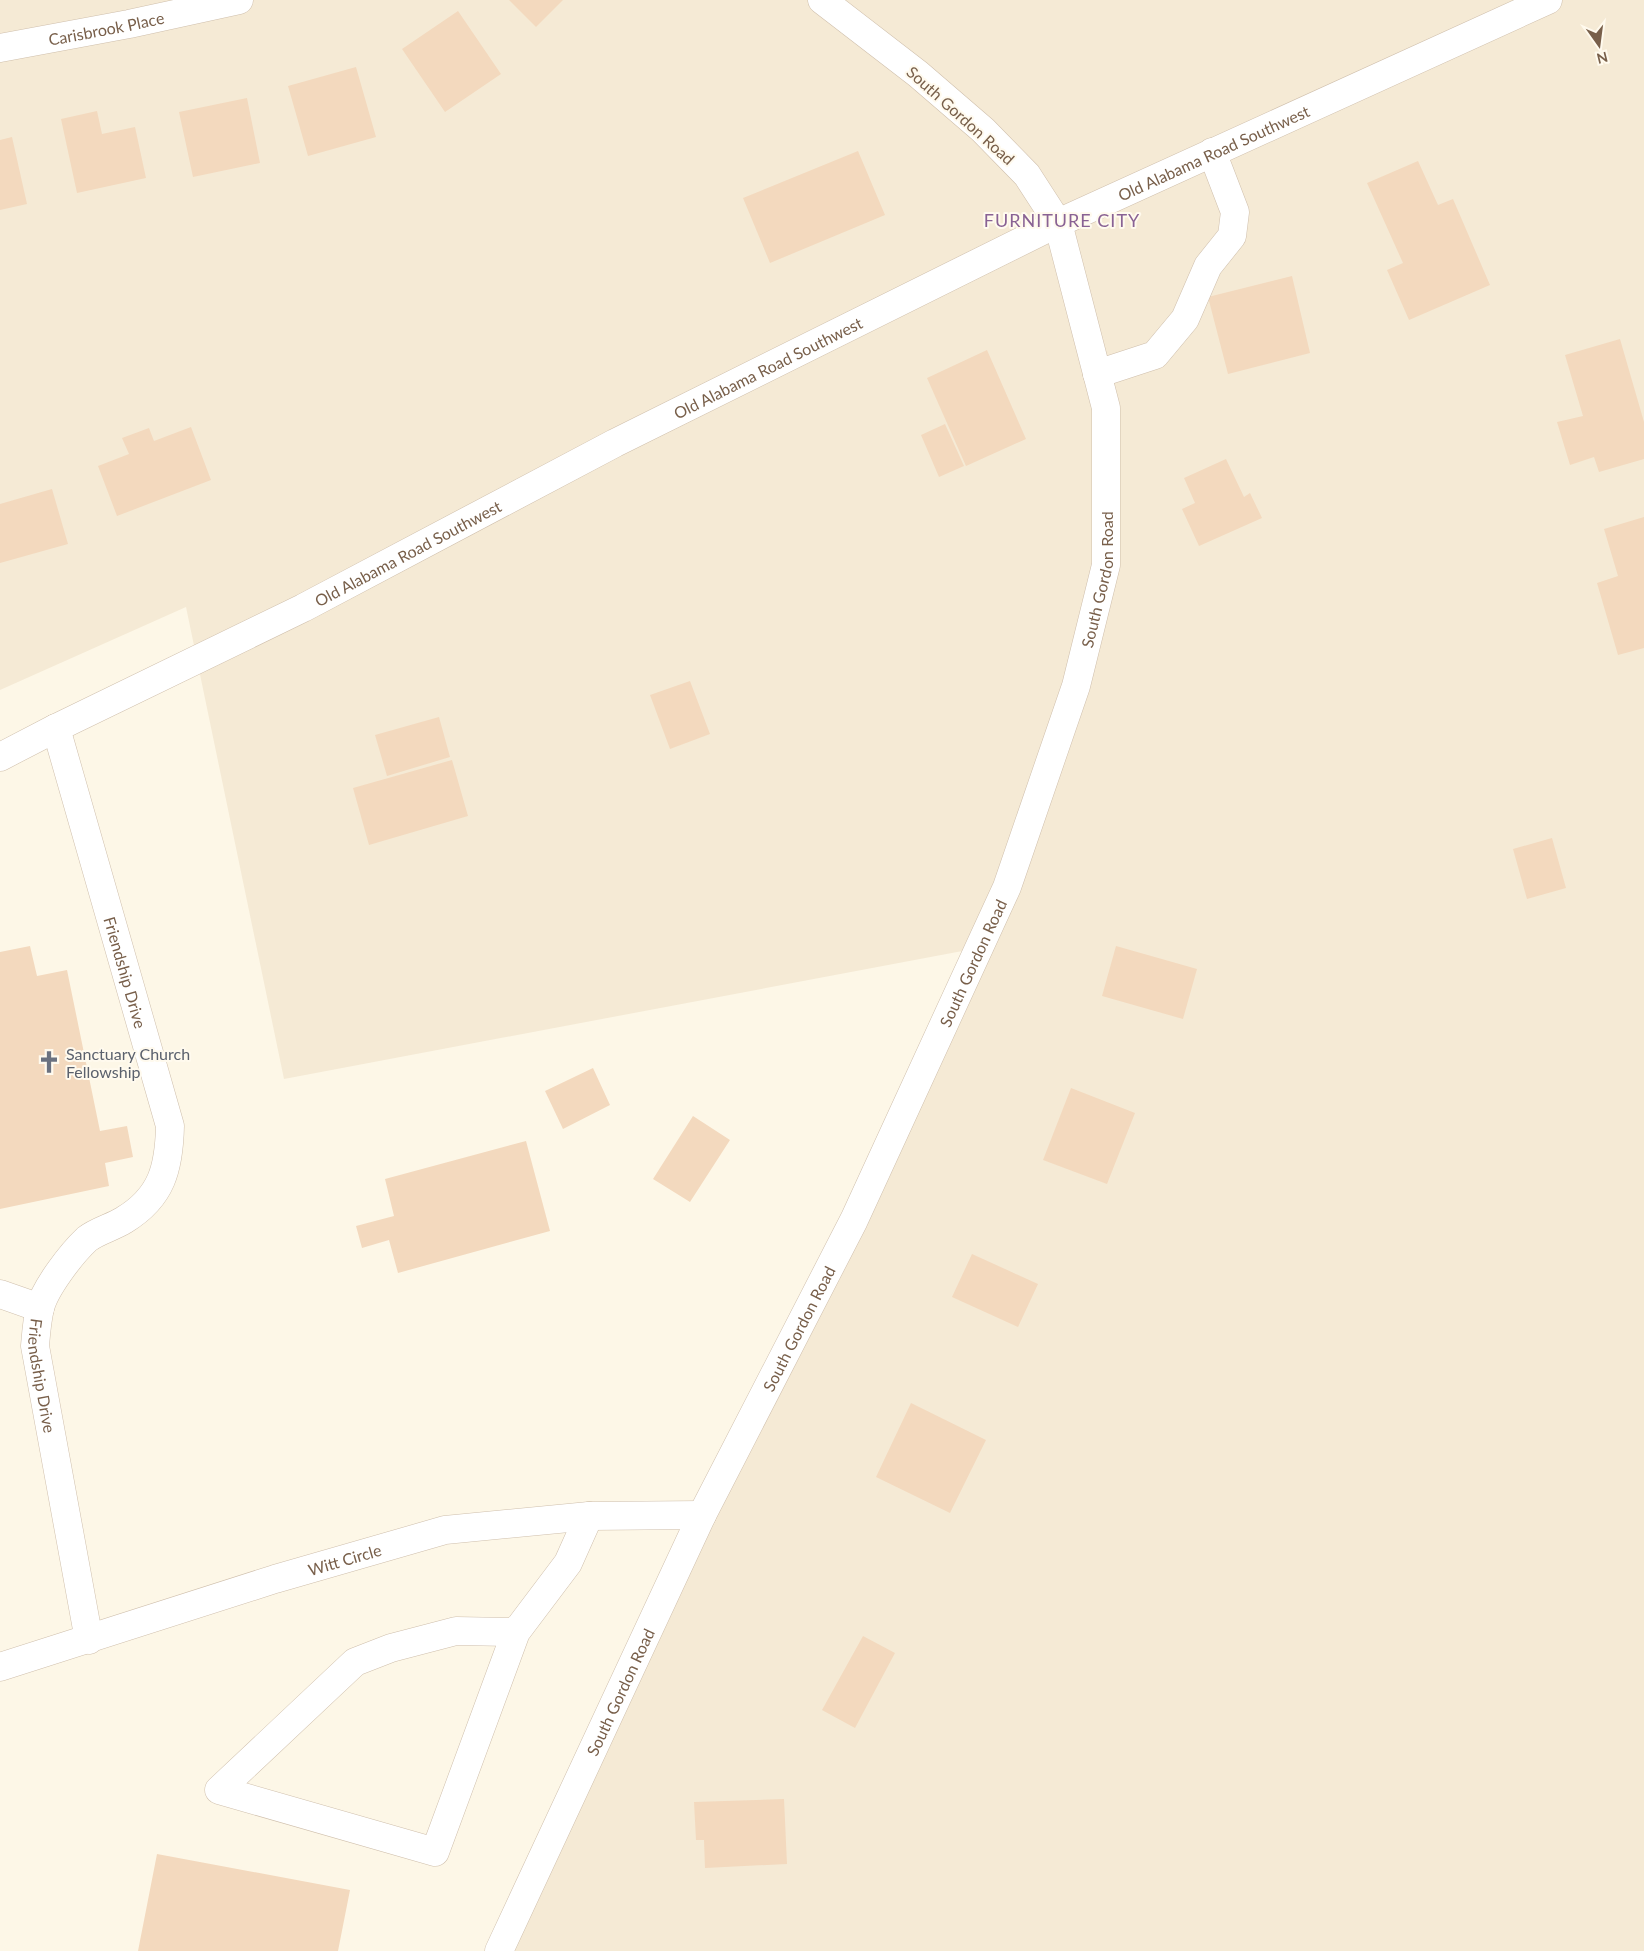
<svg xmlns="http://www.w3.org/2000/svg" width="1644" height="1951" font-family="Lato,sans-serif">
<style>
.residential{fill:#f5ead5}
.building{fill:#f3d9be}
.lines{fill:none;stroke-linecap:round;stroke-linejoin:round}
.minor-casing{stroke:#cfbfac;stroke-width:29}
.minor{stroke:#fff;stroke-width:28}
.labels{text-anchor:middle;dominant-baseline:central;stroke-width:4;stroke-linejoin:round;paint-order:stroke}
.street-label{font-size:16px;fill:#785f4a;stroke:#fffaee}
.worship-label{font-size:16px;fill:#5b616d;stroke:#fffaee;text-anchor:start}
.neighbourhood-label{font-size:18px;letter-spacing:1px;fill:#896294;stroke:#fffaee}
</style>
<rect width="100%" height="100%" fill="#fdf7e7"/>
<path class="residential" d="M 0,0 L 1644,0 L 1644,1951 L 492,1951 L 973,949 L 284,1079 L 186,607 L 0,690 Z"/>
<path class="building" d="M 509,0 L 563,0 L 536,27 Z
M 458,11 L 501,74 L 445,112 L 402,49 Z
M 356,67 L 376,137 L 308,156 L 288,86 Z
M 247,98 L 260,163 L 193,177 L 179,112 Z
M 97,111 L 102,134 L 135,127 L 146,178 L 77,193 L 61,119 Z
M 12,137 L 27,204 L 0,210 L 0,140 Z
M 858,151 L 885,215 L 770,263 L 743,198 Z
M 1418,161 L 1438,205 L 1453,199 L 1490,285 L 1409,320 L 1387,270 L 1403,263 L 1367,183 Z
M 1292,276 L 1310,353 L 1228,374 L 1208,297 Z
M 1620,339 L 1644,422 L 1644,459 L 1599,472 L 1594,457 L 1570,465 L 1557,422 L 1583,416 L 1565,355 Z
M 987,350 L 1026,439 L 966,466 L 927,378 Z
M 945,424 L 964,466 L 939,477 L 921,435 Z
M 191,427 L 211,480 L 117,516 L 98,466 L 129,454 L 122,438 L 149,428 L 154,441 Z
M 1226,459 L 1244,497 L 1250,493 L 1262,518 L 1199,546 L 1182,509 L 1195,503 L 1184,478 Z
M 52,489 L 68,544 L 0,563 L 0,504 Z
M 1644,517 L 1644,648 L 1618,655 L 1597,583 L 1618,576 L 1604,529 Z
M 690,681 L 710,734 L 670,749 L 650,695 Z
M 439,717 L 450,757 L 387,776 L 375,735 Z
M 452,760 L 468,816 L 369,845 L 353,788 Z
M 1552,838 L 1566,888 L 1527,899 L 1513,849 Z
M 30,946 L 37,976 L 67,970 L 100,1131 L 127,1126 L 133,1157 L 105,1163 L 109,1186 L 0,1209 L 0,952 Z
M 1116,946 L 1197,969 L 1183,1019 L 1102,996 Z
M 593,1068 L 610,1105 L 563,1129 L 545,1091 Z
M 1071,1088 L 1135,1113 L 1107,1184 L 1043,1160 Z
M 693,1116 L 730,1140 L 690,1202 L 653,1179 Z
M 526,1141 L 550,1231 L 398,1273 L 389,1240 L 362,1248 L 356,1226 L 394,1216 L 385,1179 Z
M 972,1254 L 1038,1284 L 1018,1327 L 952,1297 Z
M 911,1403 L 986,1440 L 950,1513 L 876,1477 Z
M 863,1636 L 895,1653 L 855,1728 L 822,1710 Z
M 784,1799 L 787,1864 L 705,1868 L 704,1840 L 696,1840 L 694,1802 Z
M 157,1854 L 350,1890 L 338,1951 L 138,1951 Z"/>
<g class="lines">
<defs>
<g id="minor">
<path id="s1" d="M 0,48 L 129,24 L 239,0"/>
<path d="M 1097,374 L 1155,355 L 1185,319 L 1208,266 L 1232,236 L 1235,212 L 1212,152"/>
<path id="s2" d="M 56,728 L 170,1126 C 169,1168 162,1197 124,1220 C 113,1227 97,1231 87,1239 C 71,1254 45,1288 40,1308 C 37,1320 36,1334 35,1346 L 89,1640"/>
<path id="s3" d="M 0,757 L 56,728 L 303,608 L 615,443 L 1058,223 L 1548,0"/>
<path d="M 0,1294 L 40,1308"/>
<path d="M 516,1632 L 456,1631 L 391,1648 L 355,1662 L 219,1790 L 435,1852 L 516,1632 L 568,1563 L 589,1516"/>
<path id="s4" d="M 0,1667 L 275,1579 L 445,1530 L 589,1516 L 702,1515"/>
<path id="s5" d="M 499,1951 L 702,1515 L 854,1220 L 1007,887 L 1076,686 L 1106,565 L 1106,408 L 1058,223 L 1027,175 L 983,130 L 918,74 L 822,0"/>
</g>
</defs>
<use href="#minor" class="minor-casing"/>
<use href="#minor" class="minor"/>
</g>
<defs>
<symbol id="church-bare" viewBox="-9 -9 18 18"><path d="M-1.2-6h2.4v3.5h3.3v2.4h-3.3V6h-2.4V-.1h-3.3v-2.4h3.3Z" fill="#6b7280" stroke="#fffaee" stroke-width="2.5" paint-order="stroke"/></symbol>
</defs>
<g fill-rule="evenodd">
<use href="#church-bare" x="33" y="1046" width="32" height="32"/>
</g>
<g class="labels">
<g class="street-label">
<text stroke="none"><textPath href="#s1" startOffset="108">Carisbrook Place</textPath></text>
<text transform="translate(961 115) rotate(42)">South Gordon Road</text>
<text stroke="none"><textPath href="#s3" startOffset="1356">Old Alabama Road Southwest</textPath></text>
<text stroke="none"><textPath href="#s3" startOffset="861">Old Alabama Road Southwest</textPath></text>
<text stroke="none"><textPath href="#s3" startOffset="456">Old Alabama Road Southwest</textPath></text>
<text stroke="none"><textPath href="#s5" startOffset="1501">South Gordon Road</textPath></text>
<text stroke="none"><textPath href="#s5" startOffset="1096">South Gordon Road</textPath></text>
<text stroke="none"><textPath href="#s2" startOffset="254">Friendship Drive</textPath></text>
<text stroke="none"><textPath href="#s5" startOffset="691">South Gordon Road</textPath></text>
<text stroke="none"><textPath href="#s2" startOffset="719">Friendship Drive</textPath></text>
<text stroke="none"><textPath href="#s4" startOffset="361">Witt Circle</textPath></text>
<text stroke="none"><textPath href="#s5" startOffset="286">South Gordon Road</textPath></text>
</g>
<g class="worship-label">
<text x="66" y="1053">Sanctuary Church<tspan x="66" dy="18">Fellowship</tspan></text>
</g>
<g class="neighbourhood-label">
<text x="1062" y="220">FURNITURE CITY</text>
</g>
</g>
<g transform="translate(1599 45) rotate(166)" stroke="#fffaee" stroke-width="4" paint-order="stroke">
<path d="M0-4L9 19L0 12L-9 19Z" fill="#785f4a"/>
<text y="-8" font-size="14" font-weight="bold" text-anchor="middle" fill="#785f4a">N</text>
</g>
</svg>
